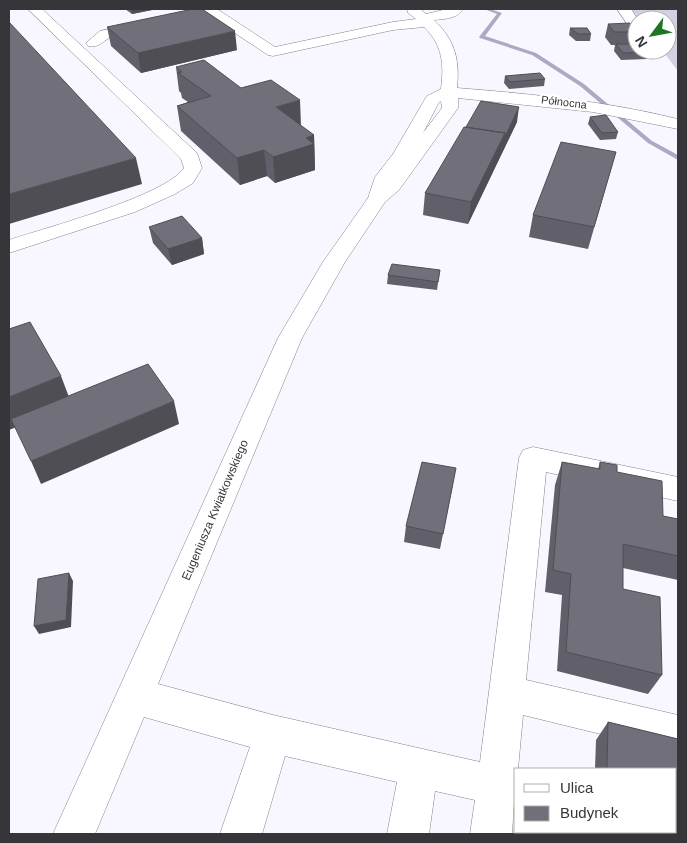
<svg xmlns="http://www.w3.org/2000/svg" width="687" height="843" font-family="Helvetica,sans-serif">
<style>
.green{fill:#d3d0e2}
.lines{fill:none;stroke-linecap:round;stroke-linejoin:round}
.stream{fill:#ada8c4;fill-rule:evenodd}
.minor-casing{stroke:#83818d;stroke-width:1}
.minor{fill:#fff;fill-rule:evenodd}
.wall{fill:#615f69}
.shaded-wall{fill:#4f4e55}
.building{fill:#716f7a;stroke:#4f4e55}
.labels{text-anchor:middle;dominant-baseline:central;stroke-width:5;stroke-linejoin:round;paint-order:stroke}
.far-street-label{font-size:11px;fill:#36353a;stroke:#fff}
.street-label{font-size:12px;fill:#36353a;stroke:#fff}
</style>
<rect width="100%" height="100%" fill="#f8f6fe"/>
<path class="green" d="M 629,9 L 678,9 L 678,71 L 662,50 L 667,50 L 667,20 L 638,20 Z"/>
<g class="lines">
<path class="stream" d="M 484,9 L 490,9 L 502,13 L 485,36 L 536,53 L 584,84 L 652,141 L 678,155 L 678,160 L 648,143 L 580,86 L 532,55 L 480,38 L 479,37 L 497,14 Z"/>
<defs>
<path id="minor" d="M 28,9 L 42,9 L 197,153 L 202,168 L 193,183 L 175,194 L 135,212 L 9,253 L 9,240 C 45,228 165,196 184,168 L 181,159 Z
M 203,9 L 217,9 L 275,47 L 393,22 L 416,19 L 408,13 L 407,9 L 420,9 L 426,14 L 447,9 L 461,9 L 462,11 C 455,19 444,19 434,20 C 455,40 460,60 457,88 C 532,94 605,101 678,119 L 678,129 L 593,112 L 458,98 L 458,108 L 399,190 L 385,202 L 345,262 L 302,338 L 158,684 L 273,715 L 480,762 L 519,458 L 523,450 L 533,447 L 678,477 L 678,501 L 546,472 L 526,680 L 678,715 L 678,753 L 523,715 L 518,769 L 516,769 L 512,834 L 470,834 L 475,800 L 435,791 L 429,834 L 387,834 L 397,782 L 285,756 L 262,834 L 220,834 L 250,747 L 144,717 L 95,834 L 53,834 L 278,338 L 323,262 L 368,198 L 375,177 L 393,154 L 425,99 L 427,96 L 441,89 C 444,65 443,45 424,27 L 393,30 L 273,56 L 268,55 L 209,16 L 110,37 C 102,43 97,48 88,46 L 86,43 L 100,31 ZM 441,101 L 442,108 L 423,133 L 439,102 Z
M 617,9 L 631,9 L 638,20 L 637,32 L 632,31 Z"/>
</defs>
<use href="#minor" class="minor-casing"/>
<use href="#minor" class="minor"/>
</g>
<path class="wall" d="M 125,9 L 152,9 L 152,10 L 132,14 Z
M 608,24 L 637,31 L 634,44 L 637,50 L 654,50 L 652,57 L 648,57 L 647,59 L 621,60 L 614,51 L 615,45 L 611,45 L 605,37 Z
M 107,27 L 237,50 L 141,73 L 111,46 Z
M 570,28 L 591,34 L 590,41 L 576,41 L 569,35 Z
M 176,67 L 241,88 L 301,126 L 314,135 L 315,170 L 275,183 L 267,176 L 240,185 L 181,131 L 177,106 L 188,102 L 182,98 L 181,93 L 179,91 Z
M 505,76 L 545,79 L 544,86 L 509,89 L 504,83 Z
M 590,117 L 618,132 L 616,139 L 600,140 L 588,124 Z
M 517,122 L 468,224 L 423,215 L 425,193 L 466,127 Z
M 616,152 L 588,249 L 529,237 L 533,215 Z
M 149,227 L 202,238 L 204,254 L 172,265 L 153,243 Z
M 440,270 L 437,290 L 387,284 L 388,275 Z
M 562,462 L 598,469 L 600,462 L 617,472 L 663,516 L 678,519 L 678,580 L 623,568 L 623,589 L 662,675 L 648,694 L 557,671 L 562,595 L 545,592 L 555,485 Z
M 453,484 L 440,549 L 404,542 L 406,526 Z
M 608,722 L 678,739 L 678,834 L 594,834 L 594,832 L 676,832 L 676,769 L 595,769 L 596,740 Z"/>
<path class="shaded-wall" d="M 131,9 L 152,9 L 152,10 L 132,14 Z
M 235,31 L 237,50 L 141,73 L 138,53 Z
M 300,100 L 301,126 L 276,107 Z
M 519,107 L 517,122 L 468,224 L 471,202 L 505,133 Z
M 314,135 L 315,170 L 275,183 L 273,157 L 306,138 Z
M 264,150 L 267,176 L 240,185 L 237,158 Z
M 136,158 L 142,184 L 9,224 L 9,194 Z
M 202,238 L 204,254 L 172,265 L 168,249 Z
M 61,376 L 72,405 L 9,430 L 9,397 Z
M 174,401 L 179,424 L 41,484 L 31,461 Z
M 69,573 L 73,581 L 71,627 L 39,634 L 34,626 Z"/>
<path class="building" d="M 193,9 L 202,9 L 235,31 L 138,53 L 107,27 Z
M 9,22 L 136,158 L 9,194 Z
M 630,23 L 637,32 L 614,32 L 608,24 Z
M 570,28 L 587,28 L 591,34 L 578,34 Z
M 616,44 L 637,44 L 637,50 L 647,50 L 649,52 L 623,53 Z
M 204,60 L 241,88 L 271,80 L 300,100 L 276,107 L 314,135 L 306,138 L 314,144 L 273,157 L 264,150 L 237,158 L 177,106 L 211,96 L 178,73 L 182,72 L 176,67 Z
M 540,73 L 545,79 L 510,82 L 505,76 Z
M 481,101 L 519,107 L 504,139 L 505,133 L 466,127 Z
M 606,115 L 618,132 L 602,133 L 590,117 Z
M 464,127 L 505,133 L 471,202 L 425,193 Z
M 561,142 L 616,152 L 594,227 L 533,215 Z
M 182,216 L 202,238 L 168,249 L 149,227 Z
M 392,264 L 440,270 L 438,282 L 388,275 Z
M 30,322 L 61,376 L 9,397 L 9,329 Z
M 148,364 L 174,401 L 31,461 L 11,419 Z
M 422,462 L 456,468 L 443,534 L 406,526 Z
M 562,462 L 600,469 L 600,462 L 617,465 L 617,472 L 662,481 L 663,516 L 678,519 L 678,556 L 623,544 L 623,589 L 660,597 L 662,675 L 566,652 L 571,574 L 553,570 Z
M 69,573 L 66,620 L 34,626 L 38,579 Z
M 608,722 L 678,739 L 678,834 L 607,834 L 607,832 L 676,832 L 676,769 L 607,769 Z"/>
<g class="labels">
<g class="far-street-label">
<text transform="translate(564 102) rotate(7)">Północna</text>
</g>
<g class="street-label">
<text transform="translate(215 510) rotate(-67)">Eugeniusza Kwiatkowskiego</text>
</g>
</g>
<rect width="687" height="843" fill="none" stroke="#36353a" stroke-width="20"/>
<rect x="514" y="768" width="162" height="65" fill="#ffffff" stroke="#afaeb0"/>
<rect x="524" y="784" width="25" height="8" fill="#ffffff" stroke="#afaeb0"/>
<text x="560" y="793" font-size="15" fill="#36353a">Ulica</text>
<rect x="524" y="806" width="25" height="15" fill="#716f7a" stroke="#afaeb0"/>
<text x="560" y="818" font-size="15" fill="#36353a">Budynek</text>
<g transform="translate(652 35) rotate(238)"><circle r="24" fill="#ffffff" stroke="#afaeb0"/>
<path d="M0-4L9 19L0 12L-9 19Z" fill="#1f7622"/>
<text y="-8" font-size="14" font-weight="bold" text-anchor="middle" fill="#36353a">N</text>
</g>
</svg>
